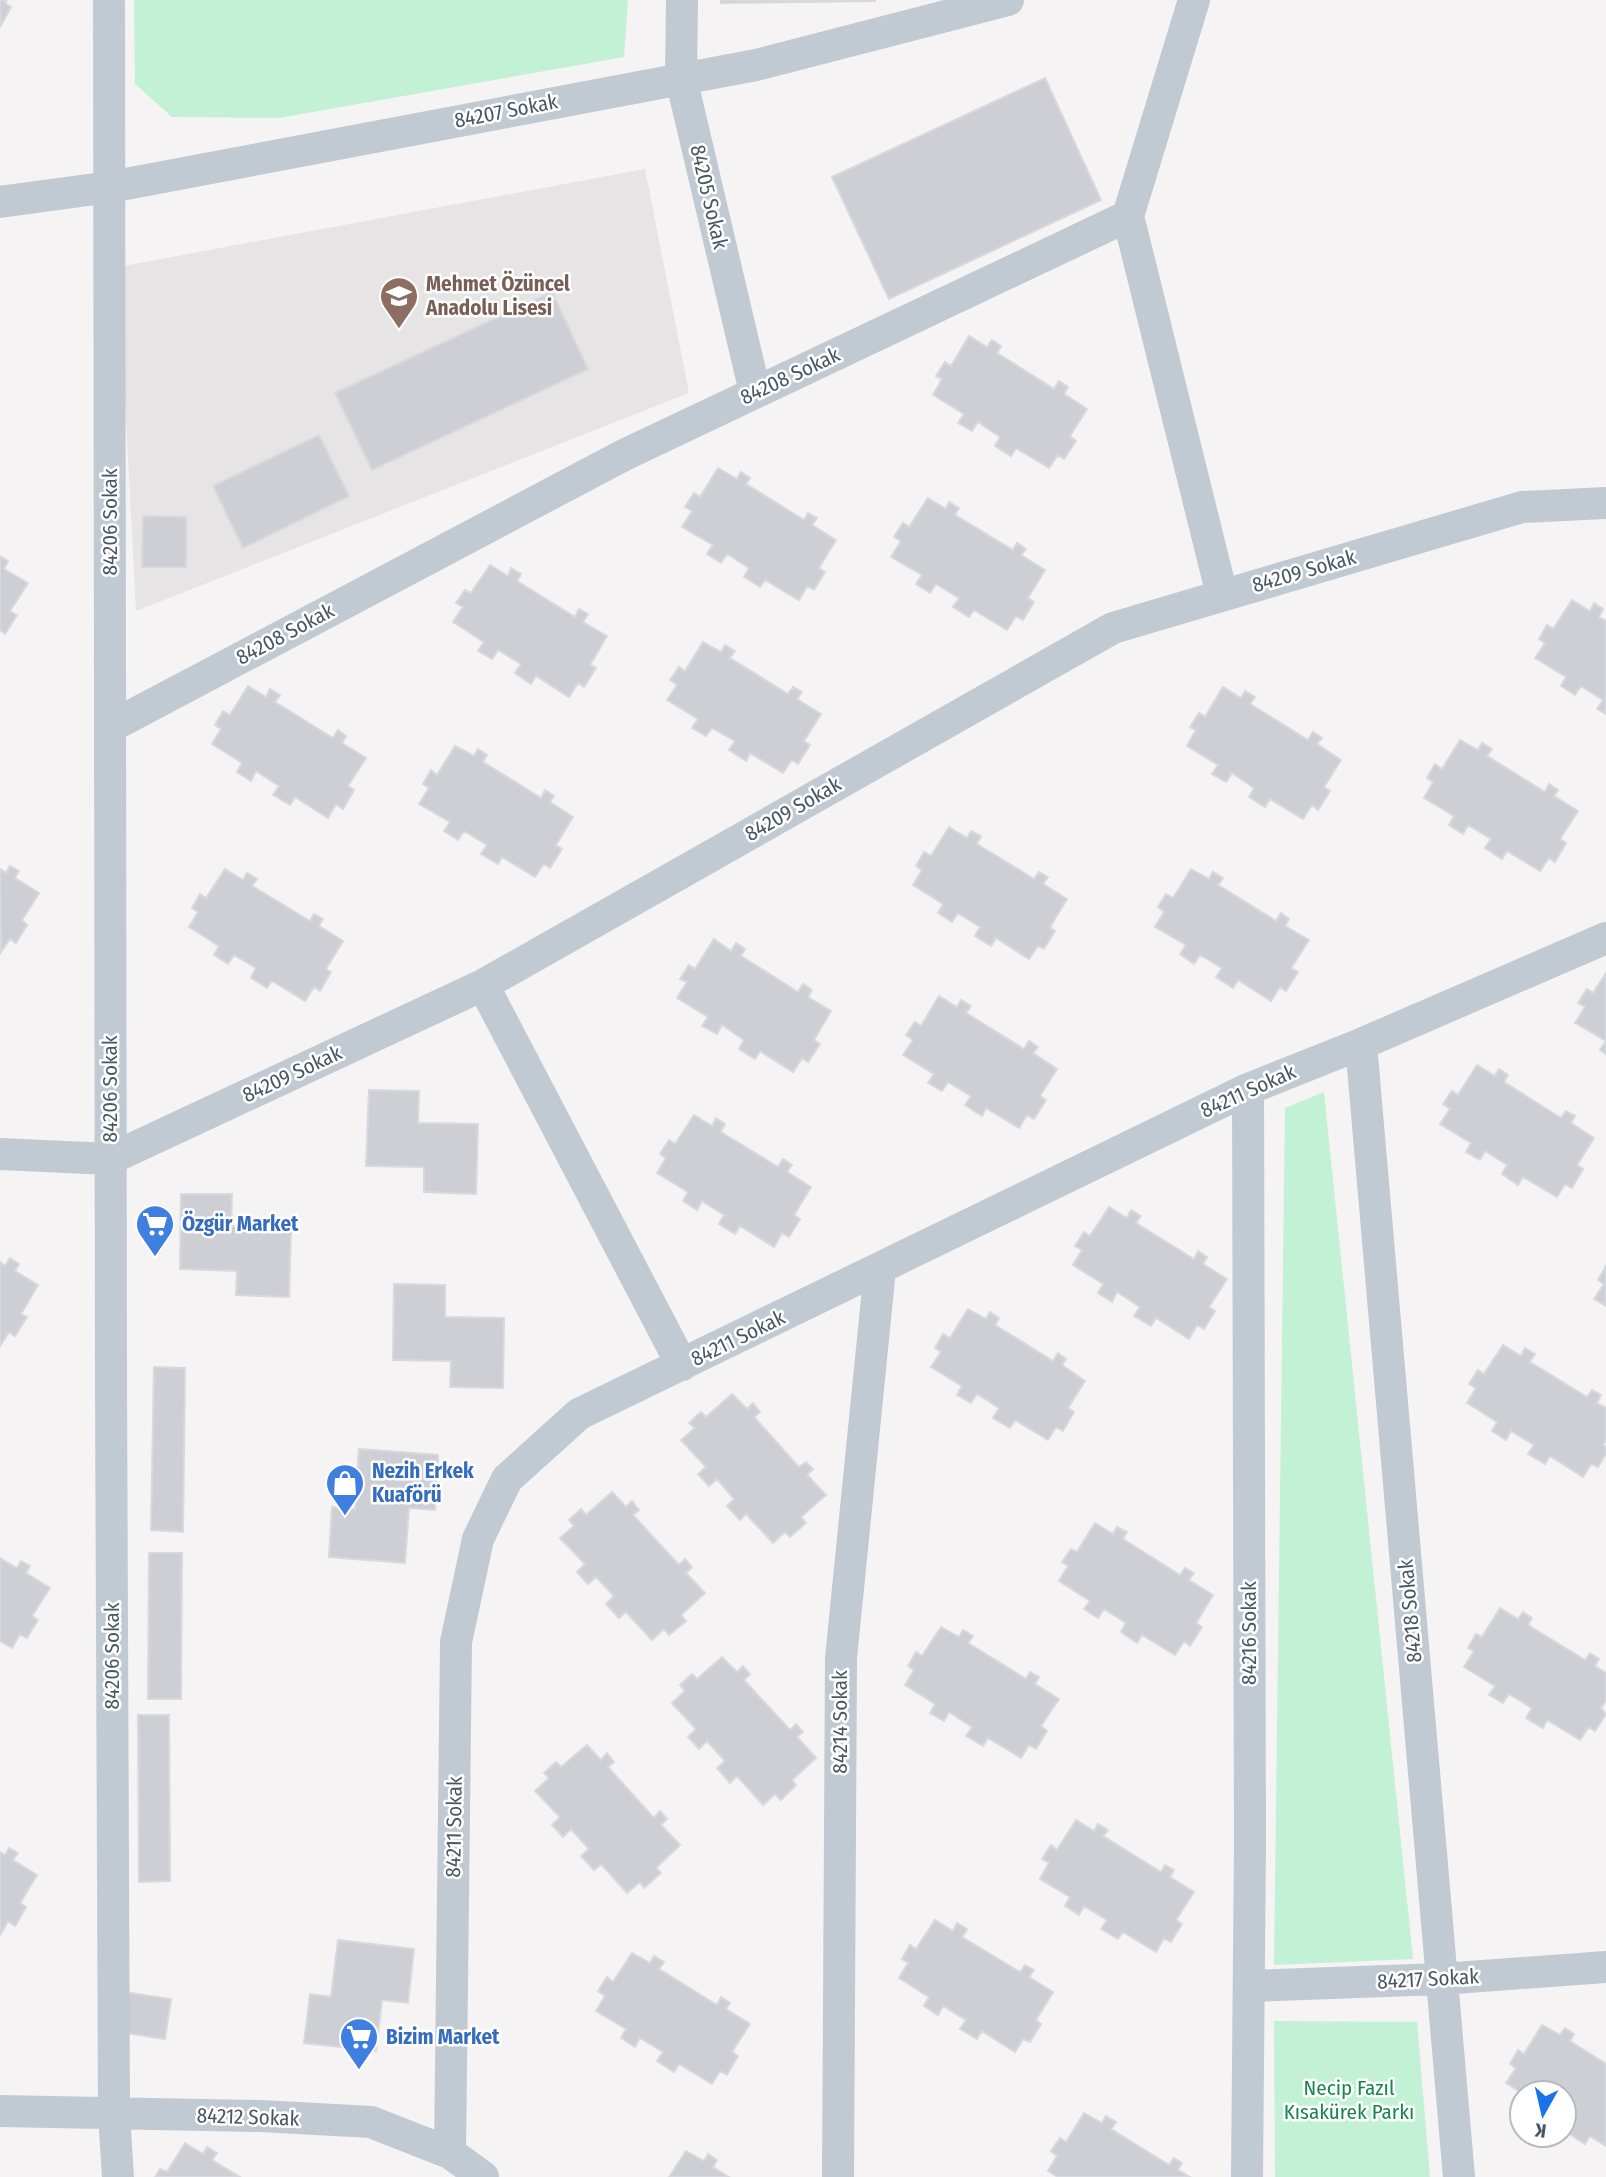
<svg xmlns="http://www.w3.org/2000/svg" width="1606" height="2177" font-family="'Fira Sans Condensed',sans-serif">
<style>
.education{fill:#e6e4e5}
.green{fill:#c3f1d5}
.building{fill:#cdcfd5;stroke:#d7d9de;stroke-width:2}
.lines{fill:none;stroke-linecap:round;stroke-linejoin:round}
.street{stroke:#c1cad2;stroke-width:32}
.labels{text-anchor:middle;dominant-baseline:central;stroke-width:5;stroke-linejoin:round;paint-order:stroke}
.street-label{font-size:21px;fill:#4a5661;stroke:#fff}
.education-label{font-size:21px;font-weight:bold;fill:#785e54;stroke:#fff;text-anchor:start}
.shop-label{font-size:21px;font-weight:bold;fill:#366cbe;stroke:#fff;text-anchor:start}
.park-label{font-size:21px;fill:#17864f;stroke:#fff}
</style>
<rect width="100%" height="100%" fill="#f5f3f3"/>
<path class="education" d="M 645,169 L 689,393 L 136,611 L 118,267 Z"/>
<path class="green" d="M 134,0 L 628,0 L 624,57 L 279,118 L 172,117 L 135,84 Z
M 1324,1092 L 1413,1959 L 1274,1965 L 1285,1108 Z
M 1274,2021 L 1417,2022 L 1430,2177 L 1275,2177 Z"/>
<path class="building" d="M 0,0 L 7,0 L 5,3 L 11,7 L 1,25 Z
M 721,0 L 875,0 L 875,1 L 721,3 Z
M 1045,78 L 1101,200 L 889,299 L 832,177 Z
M 552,292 L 588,369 L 372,470 L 335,393 Z
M 969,336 L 987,347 L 992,340 L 1001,346 L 997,353 L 1054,389 L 1059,381 L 1068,387 L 1064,394 L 1087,409 L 1070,436 L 1076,441 L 1064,459 L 1058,455 L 1049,468 L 1016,448 L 1011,456 L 995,446 L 1000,437 L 978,422 L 972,431 L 958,423 L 964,414 L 933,395 L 942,379 L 936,376 L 945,362 L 951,366 Z
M 319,435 L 349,496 L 243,548 L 213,486 Z
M 718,468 L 737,479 L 741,472 L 750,478 L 746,484 L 804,520 L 808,513 L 817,518 L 812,525 L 836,540 L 819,568 L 825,572 L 814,590 L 807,586 L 799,600 L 765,580 L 760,587 L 744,577 L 749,568 L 727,554 L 721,563 L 707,554 L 713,545 L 682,527 L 692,511 L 685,507 L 694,493 L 700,497 Z
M 928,498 L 946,509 L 949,502 L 959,508 L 955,515 L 1013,550 L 1017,543 L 1026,549 L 1021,555 L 1045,570 L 1028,598 L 1034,602 L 1023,620 L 1016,616 L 1007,630 L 974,610 L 969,617 L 953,607 L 959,598 L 936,584 L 930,593 L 916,584 L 922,575 L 891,557 L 901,541 L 894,537 L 903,523 L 909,527 Z
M 143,516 L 186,517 L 186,567 L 142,567 Z
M 0,556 L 8,561 L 4,569 L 28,583 L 10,611 L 17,615 L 5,634 L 0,630 Z
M 490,565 L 508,576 L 511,568 L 521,574 L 517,581 L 575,617 L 579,609 L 588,614 L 583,622 L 607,636 L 590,665 L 596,668 L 584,687 L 578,683 L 569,697 L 536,676 L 531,684 L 515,673 L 521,664 L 498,650 L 492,659 L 478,651 L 484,642 L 453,622 L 463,607 L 456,603 L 465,590 L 471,593 Z
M 1572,600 L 1590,611 L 1594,603 L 1603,609 L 1599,617 L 1606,621 L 1606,714 L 1597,709 L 1603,700 L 1581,686 L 1575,695 L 1561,686 L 1566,677 L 1535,658 L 1545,643 L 1539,639 L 1547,625 L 1553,629 Z
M 703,642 L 721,652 L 725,645 L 735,651 L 730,658 L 788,694 L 793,687 L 802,692 L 797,699 L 821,714 L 804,741 L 810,745 L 798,764 L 792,760 L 783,773 L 750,753 L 746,761 L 729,750 L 735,741 L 712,728 L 706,736 L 692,728 L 698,719 L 667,700 L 677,685 L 670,680 L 679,667 L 685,671 Z
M 248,686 L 266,697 L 270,689 L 280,695 L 275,702 L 333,738 L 338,730 L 346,736 L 342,743 L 366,758 L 348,786 L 354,790 L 343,809 L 336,804 L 328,818 L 295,797 L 290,805 L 273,795 L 279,786 L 256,771 L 251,781 L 237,772 L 242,763 L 212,744 L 221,729 L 215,725 L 223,711 L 230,715 Z
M 1223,687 L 1241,698 L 1245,691 L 1255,697 L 1250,704 L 1308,740 L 1313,732 L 1322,738 L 1317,744 L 1341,760 L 1324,787 L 1330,791 L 1318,810 L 1312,805 L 1303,819 L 1270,799 L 1265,807 L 1249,797 L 1254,788 L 1232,773 L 1226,782 L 1212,774 L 1218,765 L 1187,746 L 1196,730 L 1190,727 L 1199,713 L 1205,717 Z
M 1460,740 L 1478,750 L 1482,743 L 1492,749 L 1487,756 L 1545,792 L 1549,784 L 1558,790 L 1554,796 L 1578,811 L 1560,839 L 1566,843 L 1555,862 L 1549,858 L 1540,871 L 1507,851 L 1502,859 L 1485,848 L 1491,839 L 1468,825 L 1463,834 L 1449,825 L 1454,816 L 1424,798 L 1433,782 L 1427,778 L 1435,764 L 1442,769 Z
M 455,746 L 474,756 L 478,749 L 487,755 L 483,762 L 541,798 L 545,790 L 554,796 L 550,802 L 573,817 L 556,845 L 562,849 L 550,868 L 544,864 L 535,877 L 502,857 L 498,864 L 481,854 L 487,845 L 464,831 L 458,840 L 444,831 L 450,822 L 419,804 L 429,788 L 423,784 L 431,770 L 437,775 Z
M 949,827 L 967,838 L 971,831 L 981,836 L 977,844 L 1034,879 L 1039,872 L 1048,877 L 1043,884 L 1067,899 L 1050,927 L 1055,931 L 1044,949 L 1038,946 L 1029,959 L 996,938 L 991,946 L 975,936 L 980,927 L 958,913 L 952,922 L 938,913 L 943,904 L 913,885 L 922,870 L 916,866 L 924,852 L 931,856 Z
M 10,866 L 19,871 L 15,878 L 39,893 L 22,920 L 27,925 L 16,943 L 10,939 L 1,952 L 0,869 L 6,873 Z
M 225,869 L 243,880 L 247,873 L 257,879 L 252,886 L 310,921 L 314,914 L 323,919 L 319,926 L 343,941 L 326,969 L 331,972 L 320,991 L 314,987 L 305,1001 L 272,981 L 267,988 L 251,978 L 256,968 L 234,955 L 228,964 L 214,955 L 219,946 L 189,927 L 198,912 L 192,908 L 200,894 L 206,898 Z
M 1191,869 L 1209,879 L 1213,872 L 1223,878 L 1218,885 L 1276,921 L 1281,913 L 1289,919 L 1285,926 L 1309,940 L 1291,968 L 1298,972 L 1286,991 L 1280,987 L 1271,1001 L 1238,980 L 1233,988 L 1216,977 L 1222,968 L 1200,955 L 1194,964 L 1180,954 L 1186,945 L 1155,927 L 1164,912 L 1158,907 L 1166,894 L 1173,898 Z
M 714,939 L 731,951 L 736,943 L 745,949 L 741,956 L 798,992 L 803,984 L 812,990 L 808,997 L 831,1011 L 814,1040 L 820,1044 L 808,1062 L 802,1058 L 793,1072 L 760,1051 L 755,1059 L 739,1049 L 744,1040 L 722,1025 L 717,1034 L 702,1026 L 708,1017 L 677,998 L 687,982 L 680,979 L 689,965 L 695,969 Z
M 1606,973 L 1606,1054 L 1600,1050 L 1606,1041 L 1575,1023 L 1585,1007 L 1578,1003 L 1587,989 L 1593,993 Z
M 939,996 L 957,1007 L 961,1000 L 971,1006 L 966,1013 L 1024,1049 L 1029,1041 L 1038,1047 L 1033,1053 L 1057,1069 L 1040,1096 L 1046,1100 L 1034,1119 L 1027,1115 L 1019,1128 L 986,1108 L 982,1116 L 965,1105 L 971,1096 L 948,1082 L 942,1091 L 928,1083 L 934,1074 L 903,1055 L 913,1040 L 906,1035 L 915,1022 L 921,1026 Z
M 1477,1065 L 1495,1076 L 1499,1069 L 1508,1075 L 1504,1082 L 1561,1118 L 1566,1111 L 1575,1116 L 1571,1123 L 1594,1138 L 1577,1165 L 1583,1169 L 1572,1188 L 1565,1184 L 1557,1197 L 1523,1177 L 1518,1185 L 1502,1174 L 1507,1165 L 1485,1151 L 1480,1160 L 1466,1152 L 1471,1143 L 1440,1124 L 1450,1109 L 1443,1104 L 1452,1091 L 1458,1095 Z
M 369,1090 L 419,1091 L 418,1123 L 478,1124 L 476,1194 L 424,1192 L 424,1167 L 366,1166 Z
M 694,1115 L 712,1126 L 716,1118 L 725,1124 L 721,1132 L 778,1167 L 783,1159 L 792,1165 L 787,1172 L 811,1187 L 794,1215 L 800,1219 L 789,1237 L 782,1233 L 774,1247 L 740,1226 L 735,1234 L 719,1224 L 724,1215 L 702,1201 L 697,1210 L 683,1201 L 688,1192 L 657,1173 L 666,1158 L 660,1154 L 669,1140 L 675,1144 Z
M 181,1194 L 232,1194 L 231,1226 L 291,1228 L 289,1297 L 236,1295 L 237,1271 L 180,1269 Z
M 1109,1207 L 1127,1218 L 1131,1210 L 1141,1216 L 1136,1223 L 1194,1259 L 1198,1251 L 1207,1257 L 1203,1264 L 1227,1279 L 1209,1307 L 1215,1311 L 1204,1329 L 1197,1325 L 1189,1339 L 1156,1318 L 1151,1326 L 1134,1316 L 1140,1307 L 1117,1292 L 1112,1302 L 1098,1293 L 1103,1284 L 1073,1265 L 1082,1250 L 1075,1246 L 1084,1232 L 1090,1236 Z
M 10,1258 L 19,1264 L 15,1271 L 38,1285 L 21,1314 L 27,1317 L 15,1336 L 9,1332 L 0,1346 L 0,1262 L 5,1266 Z
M 1606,1266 L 1606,1306 L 1594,1299 L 1604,1284 L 1598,1280 Z
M 394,1284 L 445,1285 L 445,1317 L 504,1318 L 503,1388 L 450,1387 L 451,1361 L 393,1360 Z
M 968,1309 L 986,1319 L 990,1312 L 999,1318 L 995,1325 L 1053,1361 L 1058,1353 L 1066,1359 L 1062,1365 L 1085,1381 L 1068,1408 L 1074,1412 L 1063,1431 L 1056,1427 L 1048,1440 L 1015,1420 L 1010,1428 L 993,1418 L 999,1408 L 977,1394 L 971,1403 L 957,1395 L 962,1386 L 931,1367 L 941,1352 L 935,1348 L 943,1334 L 950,1338 Z
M 1503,1345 L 1521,1356 L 1525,1348 L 1535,1354 L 1530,1362 L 1587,1397 L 1592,1390 L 1601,1395 L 1597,1403 L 1606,1408 L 1606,1440 L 1603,1445 L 1606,1447 L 1606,1454 L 1598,1467 L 1591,1464 L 1583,1477 L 1550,1456 L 1545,1464 L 1528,1454 L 1534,1445 L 1511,1431 L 1506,1440 L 1492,1431 L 1497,1422 L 1467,1403 L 1476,1388 L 1469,1384 L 1478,1370 L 1484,1374 Z
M 154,1367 L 185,1368 L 183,1532 L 151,1530 Z
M 732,1394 L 747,1409 L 753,1403 L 760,1412 L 754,1417 L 799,1467 L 806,1462 L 813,1469 L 807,1475 L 826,1495 L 801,1517 L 806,1523 L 790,1537 L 785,1532 L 773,1543 L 746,1514 L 740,1520 L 727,1506 L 734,1499 L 717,1479 L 709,1486 L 698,1474 L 706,1467 L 681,1440 L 695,1428 L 689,1423 L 701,1412 L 706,1417 Z
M 359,1449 L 438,1455 L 435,1510 L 409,1508 L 405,1563 L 329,1557 L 332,1507 L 355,1509 Z
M 612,1492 L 626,1507 L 632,1501 L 639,1510 L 633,1515 L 679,1565 L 685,1559 L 692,1567 L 686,1573 L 705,1593 L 681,1615 L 686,1621 L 669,1635 L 664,1629 L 652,1640 L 626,1612 L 619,1618 L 606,1604 L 614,1596 L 596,1577 L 588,1584 L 577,1572 L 585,1564 L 560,1538 L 574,1526 L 569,1520 L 581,1509 L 586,1515 Z
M 1095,1523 L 1113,1534 L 1117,1527 L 1127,1532 L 1123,1539 L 1180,1575 L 1185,1568 L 1194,1573 L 1189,1580 L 1213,1595 L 1196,1623 L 1202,1627 L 1190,1646 L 1184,1641 L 1175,1655 L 1142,1635 L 1137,1643 L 1121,1632 L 1126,1623 L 1104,1609 L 1098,1618 L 1084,1609 L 1090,1601 L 1059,1581 L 1068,1566 L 1062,1562 L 1071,1549 L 1077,1552 Z
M 149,1553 L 182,1553 L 181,1699 L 148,1699 Z
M 0,1558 L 17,1568 L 21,1561 L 30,1566 L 26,1573 L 50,1588 L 32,1616 L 38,1620 L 27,1638 L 20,1634 L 12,1648 L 0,1641 Z
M 1500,1608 L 1518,1619 L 1523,1612 L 1532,1618 L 1528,1625 L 1585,1660 L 1590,1653 L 1599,1659 L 1595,1666 L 1606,1673 L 1606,1700 L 1601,1708 L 1606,1714 L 1595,1731 L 1589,1727 L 1580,1740 L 1547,1720 L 1543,1728 L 1526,1718 L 1532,1708 L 1509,1694 L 1503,1703 L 1489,1695 L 1495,1686 L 1464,1667 L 1474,1651 L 1468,1648 L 1476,1634 L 1482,1637 Z
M 941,1627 L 959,1637 L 963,1630 L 973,1636 L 968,1643 L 1026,1679 L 1030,1672 L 1039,1677 L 1035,1684 L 1059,1699 L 1041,1726 L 1047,1731 L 1036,1749 L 1029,1745 L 1021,1758 L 988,1738 L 983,1746 L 966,1736 L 972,1727 L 949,1712 L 944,1721 L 930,1713 L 935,1704 L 905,1685 L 914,1670 L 908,1666 L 916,1652 L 922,1656 Z
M 722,1657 L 737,1672 L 743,1666 L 750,1674 L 744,1680 L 790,1730 L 796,1724 L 803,1732 L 797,1737 L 816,1758 L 792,1780 L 796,1785 L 781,1800 L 775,1794 L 763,1805 L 737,1776 L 730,1783 L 717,1768 L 725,1761 L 707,1741 L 699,1749 L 688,1737 L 696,1729 L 672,1703 L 685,1691 L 680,1685 L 692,1674 L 697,1679 Z
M 138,1715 L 169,1715 L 170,1881 L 139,1882 Z
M 587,1745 L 601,1760 L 607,1753 L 614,1762 L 608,1767 L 654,1818 L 660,1811 L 667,1819 L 661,1825 L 680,1845 L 656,1868 L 661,1873 L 644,1888 L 640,1882 L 627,1893 L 601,1864 L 594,1870 L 581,1856 L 589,1849 L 571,1829 L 563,1837 L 552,1825 L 560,1817 L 535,1791 L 549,1778 L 544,1773 L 556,1762 L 561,1767 Z
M 1076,1820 L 1094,1831 L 1098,1824 L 1108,1830 L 1103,1836 L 1161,1872 L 1165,1865 L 1174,1870 L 1170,1877 L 1194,1892 L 1176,1920 L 1182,1924 L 1171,1942 L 1164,1938 L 1156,1952 L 1123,1932 L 1118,1939 L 1101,1929 L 1107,1920 L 1084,1906 L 1079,1915 L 1065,1906 L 1070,1897 L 1040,1879 L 1049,1863 L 1042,1859 L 1051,1845 L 1057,1850 Z
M 9,1848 L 18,1853 L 13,1860 L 37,1875 L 20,1903 L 26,1907 L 15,1926 L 8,1921 L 0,1935 L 0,1852 L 5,1855 Z
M 935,1920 L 953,1931 L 957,1923 L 967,1929 L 962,1937 L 1020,1972 L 1025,1965 L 1034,1970 L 1029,1977 L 1053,1992 L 1036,2020 L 1041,2024 L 1030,2042 L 1023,2039 L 1015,2052 L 982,2031 L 977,2039 L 960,2029 L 966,2020 L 943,2006 L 938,2015 L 924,2006 L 929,1997 L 899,1978 L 908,1963 L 902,1959 L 910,1945 L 916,1949 Z
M 338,1940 L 414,1949 L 408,2003 L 382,2000 L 376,2051 L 304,2043 L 310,1994 L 331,1997 Z
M 632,1953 L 650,1963 L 654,1956 L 664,1962 L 659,1969 L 717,2005 L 721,1997 L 730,2003 L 726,2009 L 750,2024 L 732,2052 L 738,2056 L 727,2075 L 720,2071 L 712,2084 L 679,2064 L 674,2072 L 657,2061 L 663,2052 L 640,2038 L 635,2047 L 621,2038 L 626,2029 L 596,2011 L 605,1996 L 598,1991 L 607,1977 L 613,1982 Z
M 124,1992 L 171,1999 L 165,2039 L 119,2032 Z
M 1542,2025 L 1560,2035 L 1565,2028 L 1574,2034 L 1570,2041 L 1606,2064 L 1606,2146 L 1590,2136 L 1585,2144 L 1568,2133 L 1574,2124 L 1564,2119 L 1564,2093 L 1522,2093 L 1506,2083 L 1516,2068 L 1510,2064 L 1518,2050 L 1524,2054 Z
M 1084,2113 L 1102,2123 L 1106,2116 L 1116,2122 L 1111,2129 L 1169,2165 L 1174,2158 L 1182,2163 L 1178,2170 L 1190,2177 L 1058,2177 L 1048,2171 L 1057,2156 L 1051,2151 L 1060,2138 L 1066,2142 Z
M 185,2143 L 203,2154 L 207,2147 L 217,2153 L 212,2160 L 240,2177 L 155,2177 L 160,2169 L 167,2172 Z
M 686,2151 L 704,2161 L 708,2154 L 717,2160 L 713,2167 L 729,2177 L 669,2177 Z"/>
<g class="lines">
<path class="street" d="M 109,0 L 111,1382 L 114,2114 L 118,2177
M 682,0 L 681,78 L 755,392
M 0,202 L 110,187 L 756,65 L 1008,0
M 1128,216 L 1222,595
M 1128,216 L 1194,0
M 110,727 L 624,455 L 1128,216
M 483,985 L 682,1365
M 1361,1044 L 1459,2177
M 0,1154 L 110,1159 L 483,985 L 1113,628 L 1522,507 L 1606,503
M 1249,1986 L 1441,1979 L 1606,1967
M 0,2111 L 261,2116 L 371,2122 L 450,2153 L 483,2177
M 450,2153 L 456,1642 L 478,1539 L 507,1479 L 579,1414 L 1248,1089 L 1361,1044 L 1606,938
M 838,2177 L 841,1658 L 880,1269
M 1247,2177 L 1250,1842 L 1248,1089"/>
</g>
<defs>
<symbol id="school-pin" viewBox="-11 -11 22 30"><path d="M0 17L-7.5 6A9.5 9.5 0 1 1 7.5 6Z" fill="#8d6e63" stroke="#fff"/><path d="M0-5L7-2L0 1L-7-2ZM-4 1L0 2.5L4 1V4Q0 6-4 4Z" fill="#fff"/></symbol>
<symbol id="supermarket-pin" viewBox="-11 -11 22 30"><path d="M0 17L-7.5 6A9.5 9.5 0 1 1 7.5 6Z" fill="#3f7fe0" stroke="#fff"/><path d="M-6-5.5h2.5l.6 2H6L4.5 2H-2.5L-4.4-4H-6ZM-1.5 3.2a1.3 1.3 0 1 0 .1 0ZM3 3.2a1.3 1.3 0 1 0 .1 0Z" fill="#fff"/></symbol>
<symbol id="shop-pin" viewBox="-11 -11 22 30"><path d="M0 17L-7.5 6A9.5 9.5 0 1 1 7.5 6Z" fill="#3f7fe0" stroke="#fff"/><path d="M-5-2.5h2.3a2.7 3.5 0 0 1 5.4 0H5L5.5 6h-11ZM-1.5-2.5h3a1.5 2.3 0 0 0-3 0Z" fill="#fff"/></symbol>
</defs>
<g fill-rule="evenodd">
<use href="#school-pin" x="377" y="274" width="44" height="60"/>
<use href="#supermarket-pin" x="133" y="1202" width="44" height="60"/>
<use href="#shop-pin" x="323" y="1461" width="44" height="60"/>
<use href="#supermarket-pin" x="337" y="2015" width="44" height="60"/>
</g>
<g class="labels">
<g class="street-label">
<text transform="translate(506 111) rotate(-11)">84207 Sokak</text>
<text transform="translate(709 197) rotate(77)">84205 Sokak</text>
<text transform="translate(790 376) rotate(-25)">84208 Sokak</text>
<text transform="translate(110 522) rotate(-90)">84206 Sokak</text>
<text transform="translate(1304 571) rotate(-16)">84209 Sokak</text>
<text transform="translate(285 634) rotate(-28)">84208 Sokak</text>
<text transform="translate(793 809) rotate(-30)">84209 Sokak</text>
<text transform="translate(292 1074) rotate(-25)">84209 Sokak</text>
<text transform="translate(110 1089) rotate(-90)">84206 Sokak</text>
<text transform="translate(1248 1091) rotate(-24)">84211 Sokak</text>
<text transform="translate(738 1338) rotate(-26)">84211 Sokak</text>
<text transform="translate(1410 1611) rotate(-95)">84218 Sokak</text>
<text transform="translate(1249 1633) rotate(-90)">84216 Sokak</text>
<text transform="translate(112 1656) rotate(-90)">84206 Sokak</text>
<text transform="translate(840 1722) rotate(-90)">84214 Sokak</text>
<text transform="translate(454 1827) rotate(-89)">84211 Sokak</text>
<text transform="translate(1428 1979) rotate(-3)">84217 Sokak</text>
<text transform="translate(248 2117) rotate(2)">84212 Sokak</text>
</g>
<g class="education-label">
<text x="426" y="284">Mehmet Özüncel<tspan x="426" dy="24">Anadolu Lisesi</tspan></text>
</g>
<g class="shop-label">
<text x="182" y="1224">Özgür Market</text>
<text x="372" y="1471">Nezih Erkek<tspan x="372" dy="24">Kuaförü</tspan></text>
<text x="386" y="2037">Bizim Market</text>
</g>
<g class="park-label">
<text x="1349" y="2088">Necip Fazıl<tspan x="1349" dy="24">Kısakürek Parkı</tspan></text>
</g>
</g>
<g transform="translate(1543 2114) rotate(188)"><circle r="33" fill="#ffffff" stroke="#b7bbc0" stroke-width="2"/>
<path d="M0-5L12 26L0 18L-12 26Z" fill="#1a73e8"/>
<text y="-10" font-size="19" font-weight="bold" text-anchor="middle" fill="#4a5661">K</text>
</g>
</svg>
